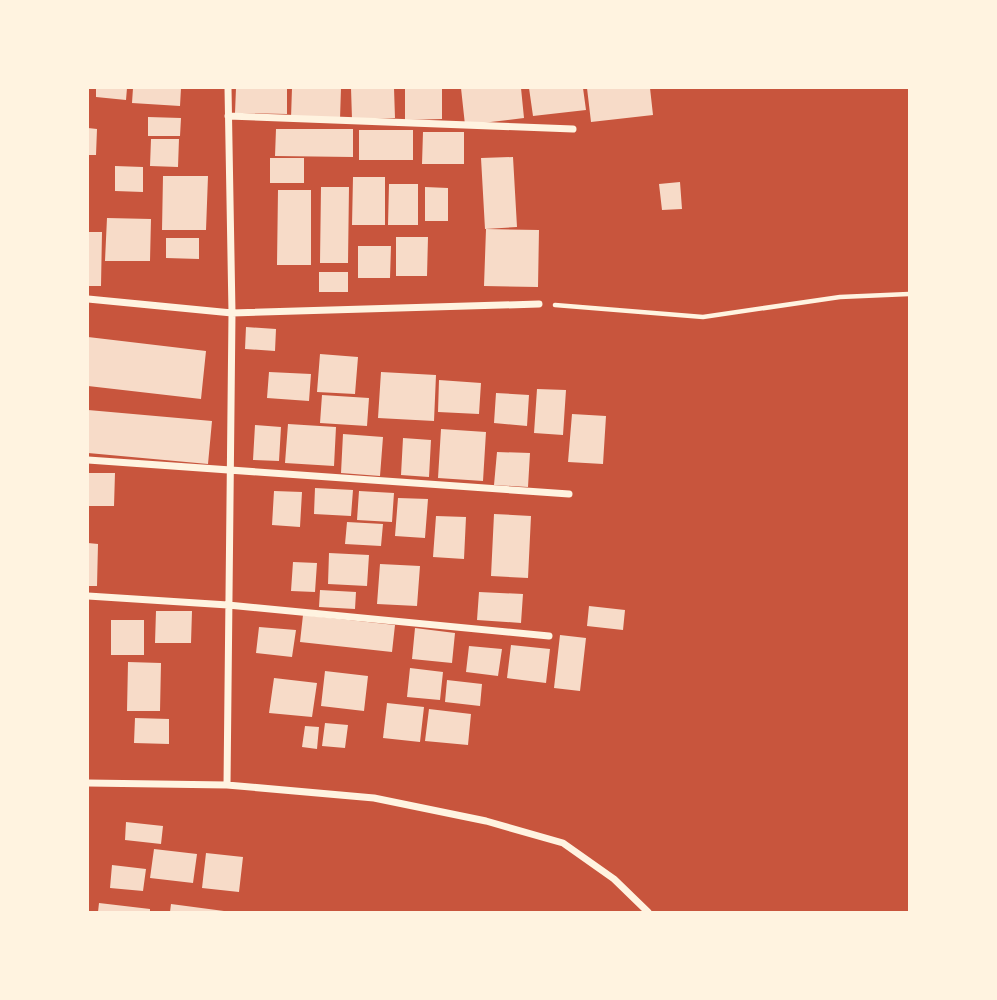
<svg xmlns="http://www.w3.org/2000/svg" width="997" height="1000" font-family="'Fira Sans',sans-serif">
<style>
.building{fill:#f7dbc8}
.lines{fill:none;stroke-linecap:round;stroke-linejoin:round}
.path{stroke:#fff3e0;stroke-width:4.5}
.minor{stroke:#fff3e0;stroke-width:7}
</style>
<rect width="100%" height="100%" fill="#c8553d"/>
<path class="building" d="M 96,88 L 127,88 L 126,100 L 96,97 Z
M 133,88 L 181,88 L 180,106 L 132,103 Z
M 236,88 L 287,88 L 287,114 L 235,113 Z
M 292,88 L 341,88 L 340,119 L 291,118 Z
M 351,88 L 394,88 L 395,118 L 352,119 Z
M 405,88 L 442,88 L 442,119 L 405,120 Z
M 461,88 L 521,88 L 524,118 L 465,125 Z
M 529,88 L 583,88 L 586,110 L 533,116 Z
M 587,88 L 650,88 L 653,115 L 591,122 Z
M 148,117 L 181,118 L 180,136 L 148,136 Z
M 88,128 L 97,129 L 96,155 L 88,155 Z
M 276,129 L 353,129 L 353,157 L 275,156 Z
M 359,130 L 413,130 L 413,160 L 359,160 Z
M 423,132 L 464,132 L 464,164 L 422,164 Z
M 151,139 L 179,139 L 178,167 L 150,166 Z
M 513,157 L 517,227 L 485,229 L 481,158 Z
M 270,158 L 304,158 L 304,183 L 270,183 Z
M 115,166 L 143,167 L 143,192 L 115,191 Z
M 163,176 L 208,176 L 206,230 L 162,230 Z
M 353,177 L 385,177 L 385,225 L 352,225 Z
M 680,182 L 682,209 L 662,210 L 659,184 Z
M 389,184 L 418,184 L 418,225 L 388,225 Z
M 321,187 L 349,187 L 348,263 L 320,263 Z
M 425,187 L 448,188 L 448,221 L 425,221 Z
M 278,190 L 311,190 L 311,265 L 277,265 Z
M 107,218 L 151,219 L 150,261 L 105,261 Z
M 486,229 L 539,230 L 538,287 L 484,286 Z
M 88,232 L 102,232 L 101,286 L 88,286 Z
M 396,237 L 428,237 L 427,276 L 396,276 Z
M 166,238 L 199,238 L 199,259 L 166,258 Z
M 358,246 L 391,246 L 390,278 L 358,278 Z
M 319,272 L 348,272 L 348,292 L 319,292 Z
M 246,327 L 276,329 L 275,351 L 245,349 Z
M 88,337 L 206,351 L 201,399 L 88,386 Z
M 320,354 L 358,357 L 355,394 L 317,392 Z
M 269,372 L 311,374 L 309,401 L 267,398 Z
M 381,372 L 436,375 L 434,421 L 378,418 Z
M 439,380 L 481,383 L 479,414 L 438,412 Z
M 537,389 L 566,390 L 563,435 L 534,433 Z
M 496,393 L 529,395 L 527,426 L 494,423 Z
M 322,395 L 369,398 L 367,426 L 320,423 Z
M 88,410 L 212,421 L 208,464 L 88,453 Z
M 572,414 L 606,416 L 603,464 L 568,462 Z
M 288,424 L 336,427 L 334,466 L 285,463 Z
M 255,425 L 281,427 L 279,461 L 253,460 Z
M 441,429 L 486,432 L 483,481 L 438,478 Z
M 343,434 L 383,437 L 380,476 L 341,473 Z
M 403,438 L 431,440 L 429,477 L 401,475 Z
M 497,452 L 530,453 L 528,487 L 494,485 Z
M 88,473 L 115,473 L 114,506 L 88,506 Z
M 315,488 L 353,490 L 351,516 L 314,514 Z
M 274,491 L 302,492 L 300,527 L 272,525 Z
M 359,491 L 394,493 L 392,522 L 357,520 Z
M 398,498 L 428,499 L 425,538 L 395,536 Z
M 494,514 L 531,516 L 528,578 L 491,576 Z
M 436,516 L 466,517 L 464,559 L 433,557 Z
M 347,522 L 383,524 L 381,546 L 345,544 Z
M 88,543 L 98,544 L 97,586 L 88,586 Z
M 329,553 L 369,555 L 367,586 L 328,584 Z
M 293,562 L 317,563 L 315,592 L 291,591 Z
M 380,564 L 420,566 L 417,606 L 377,604 Z
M 320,590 L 356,592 L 355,609 L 319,607 Z
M 479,592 L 523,594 L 521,623 L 477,620 Z
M 589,606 L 625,610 L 623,630 L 587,626 Z
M 156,611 L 192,611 L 191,643 L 155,643 Z
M 303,615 L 395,625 L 392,652 L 300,642 Z
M 111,620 L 144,620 L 144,655 L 111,655 Z
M 259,627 L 296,630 L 292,657 L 256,653 Z
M 415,628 L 455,633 L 452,663 L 412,659 Z
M 560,635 L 586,638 L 580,691 L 554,688 Z
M 511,645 L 550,649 L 546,683 L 507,678 Z
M 469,646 L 502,649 L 498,676 L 466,672 Z
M 128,662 L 161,663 L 160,711 L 127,711 Z
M 410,668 L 443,672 L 440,700 L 407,697 Z
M 325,671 L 368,676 L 364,711 L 321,706 Z
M 274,678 L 317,683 L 312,717 L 269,713 Z
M 447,680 L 482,684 L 480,706 L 445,702 Z
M 387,703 L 424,707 L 420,742 L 383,738 Z
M 429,709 L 471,714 L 468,745 L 425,741 Z
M 135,718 L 169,719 L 169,744 L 134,743 Z
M 325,723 L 348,725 L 345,748 L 322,746 Z
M 305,726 L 319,727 L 317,749 L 302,747 Z
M 126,822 L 163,826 L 161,844 L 125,840 Z
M 154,849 L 197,854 L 193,883 L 150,878 Z
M 206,853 L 243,857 L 239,892 L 202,888 Z
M 112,865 L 146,869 L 143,891 L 110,888 Z
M 99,903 L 150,909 L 150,912 L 98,912 Z
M 171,904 L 224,911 L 224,912 L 170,912 Z"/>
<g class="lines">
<path class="path" d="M 555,305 L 703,317 L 840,297 L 909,294"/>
<path class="minor" d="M 228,116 L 573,129
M 88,299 L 232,313 L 539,304
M 88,460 L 569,494
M 88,596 L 228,605 L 549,636
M 88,783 L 227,785 L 374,798 L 486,821 L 563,843 L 614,879 L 648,912
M 227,785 L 232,313 L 228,88"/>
</g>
<rect width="997" height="1000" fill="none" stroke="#fff3e0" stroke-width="178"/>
</svg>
